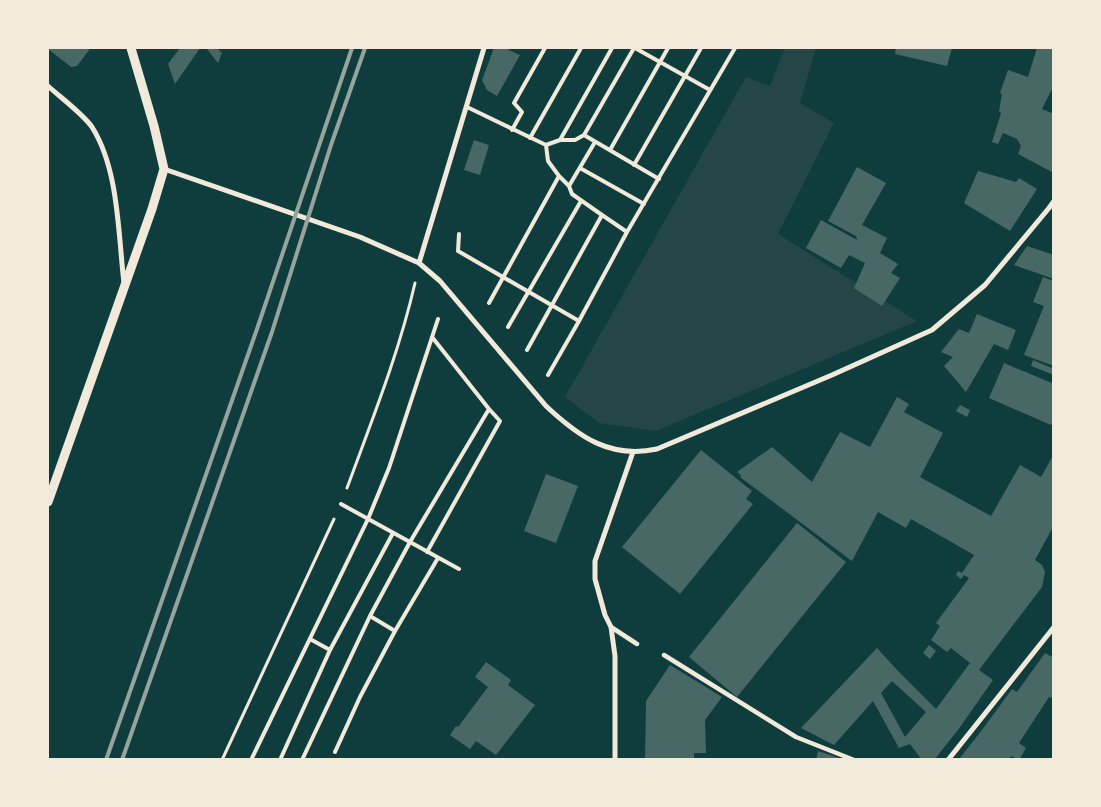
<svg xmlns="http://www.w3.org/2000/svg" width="1101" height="807" font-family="Spectral,serif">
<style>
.green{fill:#244646}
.building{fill:#486865;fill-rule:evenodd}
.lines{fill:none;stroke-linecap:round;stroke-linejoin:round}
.path{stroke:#f1e9da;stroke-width:3}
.service{stroke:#f1e9da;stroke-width:4}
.pedestrian{stroke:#f1e9da;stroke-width:4.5}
.minor{stroke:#f1e9da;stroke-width:5}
.tertiary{stroke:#f1e9da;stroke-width:9}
.rail{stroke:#97a49c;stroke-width:4}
</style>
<rect width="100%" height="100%" fill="#0f3d3e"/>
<path class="green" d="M 785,48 L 816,48 L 800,103 L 834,123 L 778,234 L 917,321 L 656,431 L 599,423 L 565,397 L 746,77 L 770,86 Z"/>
<path class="building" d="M 48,48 L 89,48 L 89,50 L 77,66 L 71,67 L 48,49 Z
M 180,48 L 200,48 L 175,84 L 168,64 Z
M 208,48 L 217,48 L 222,53 L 218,63 L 207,49 Z
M 494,48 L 505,48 L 520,55 L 497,96 L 487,90 L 482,80 Z
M 896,48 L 952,48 L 947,66 L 895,54 Z
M 1037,48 L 1054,48 L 1054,90 L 1052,89 L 1042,109 L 1054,114 L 1052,172 L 1018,154 L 1021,146 L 1017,139 L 1003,133 L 998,144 L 992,142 L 1001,113 L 999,111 L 1002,94 L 1000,93 L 1008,70 L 1028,77 Z
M 474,140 L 489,145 L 480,175 L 464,170 Z
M 857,167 L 886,183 L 862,225 L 887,238 L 880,253 L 898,264 L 891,273 L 900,278 L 882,306 L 854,288 L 865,263 L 849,255 L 841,268 L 806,248 L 821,220 L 857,240 L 856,236 L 828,221 Z
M 978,171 L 1016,182 L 1019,178 L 1037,189 L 1010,231 L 964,203 Z
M 1027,246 L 1054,255 L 1054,279 L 1014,265 Z
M 1043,277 L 1054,281 L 1054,366 L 1024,355 L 1044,306 L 1033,302 Z
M 977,314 L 1016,330 L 1008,350 L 994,344 L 966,392 L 944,366 L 953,357 L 941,352 L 959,329 L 969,333 Z
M 1033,360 L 1054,369 L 1054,375 L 1031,366 Z
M 1004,363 L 1054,384 L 1054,419 L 1051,425 L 989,398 Z
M 897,397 L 909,404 L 904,412 L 943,433 L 920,477 L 991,516 L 1020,465 L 1041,477 L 1054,454 L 1054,525 L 1035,560 L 1042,565 L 1045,572 L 1042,587 L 979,670 L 993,680 L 958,730 L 934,760 L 922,760 L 910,744 L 899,748 L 873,701 L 834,745 L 801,728 L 877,648 L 898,671 L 936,709 L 970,663 L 951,648 L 947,652 L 931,640 L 940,626 L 936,623 L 969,578 L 964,575 L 961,579 L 956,575 L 958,571 L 962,573 L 974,555 L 911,519 L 906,528 L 878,512 L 852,561 L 740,477 L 741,475 L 737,472 L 772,447 L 812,482 L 840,432 L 870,447 ZM 892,681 L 926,712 L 905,737 L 881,693 Z
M 960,405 L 970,410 L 967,417 L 956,411 Z
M 701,450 L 752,491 L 746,499 L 753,504 L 680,594 L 622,547 Z
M 546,474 L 578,486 L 556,543 L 524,531 Z
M 797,523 L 846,562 L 737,697 L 689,657 Z
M 929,645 L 936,651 L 930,659 L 923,653 Z
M 1045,653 L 1054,658 L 1054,699 L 1049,697 L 1019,743 L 1026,748 L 1019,760 L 1011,756 L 1008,760 L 963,760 L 960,758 L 985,726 L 1012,689 L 1017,692 Z
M 486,662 L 511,680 L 508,685 L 535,705 L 496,755 L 476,741 L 470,749 L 450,735 L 456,726 L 458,727 L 488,687 L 475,677 Z
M 670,665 L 722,697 L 705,720 L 706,753 L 694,753 L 694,760 L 645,760 L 646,701 Z
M 818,751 L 842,759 L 842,760 L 816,760 Z"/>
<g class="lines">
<path class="path" d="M 347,488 C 372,420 399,353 415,283
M 222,760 L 334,519"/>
<path class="service" d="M 634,48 L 584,135 L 659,179
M 635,48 L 710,90
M 467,107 L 546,145 L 548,161 L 559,176 L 489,303
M 512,130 L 522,112 L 514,103 L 545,48
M 530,138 L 581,48
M 560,140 L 612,48
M 546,145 L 560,140 L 575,140 L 584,135
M 610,150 L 668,48
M 634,165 L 701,48
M 580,168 L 644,204
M 569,186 L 595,142
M 627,232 L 735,48
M 459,234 L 458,251 L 579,321 L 548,375
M 579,321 L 627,232 L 602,215
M 508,327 L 581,201
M 527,350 L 602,215 L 572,194 L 569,186 L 559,176
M 341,504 L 459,569
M 427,552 L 500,421 L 489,409
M 370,616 L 395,631 L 438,558
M 330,650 L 393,533
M 335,752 L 360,697 L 395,631
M 253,760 L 252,758 L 368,519 L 389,468 L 438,319
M 280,760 L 330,650 L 310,639
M 302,760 L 370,616 L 410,542 L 489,409 L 432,337"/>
<path class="pedestrian" d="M 611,627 L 637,644
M 664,655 L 796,737 L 854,760"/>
<path class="minor" d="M 48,86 C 60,97 83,114 92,127 C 119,170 118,233 124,283
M 164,169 L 360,237 L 419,263 L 440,281 L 546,406 C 579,437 610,459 657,449 L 832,375 L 932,330 L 985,285 L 1049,208 L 1054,201
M 419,263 L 484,48
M 615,760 L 615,656 L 611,627 L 605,615 L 595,579 L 595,561 L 633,452
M 948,760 L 1054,627"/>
<path class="tertiary" d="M 48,502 L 152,209 L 164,169 L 154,126 L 131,48"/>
<path class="rail" d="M 106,760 L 257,329 L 352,48
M 122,760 L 272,332 L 331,145 L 365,48"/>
</g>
<rect width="1101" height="807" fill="none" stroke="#f1e9da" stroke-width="98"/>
</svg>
